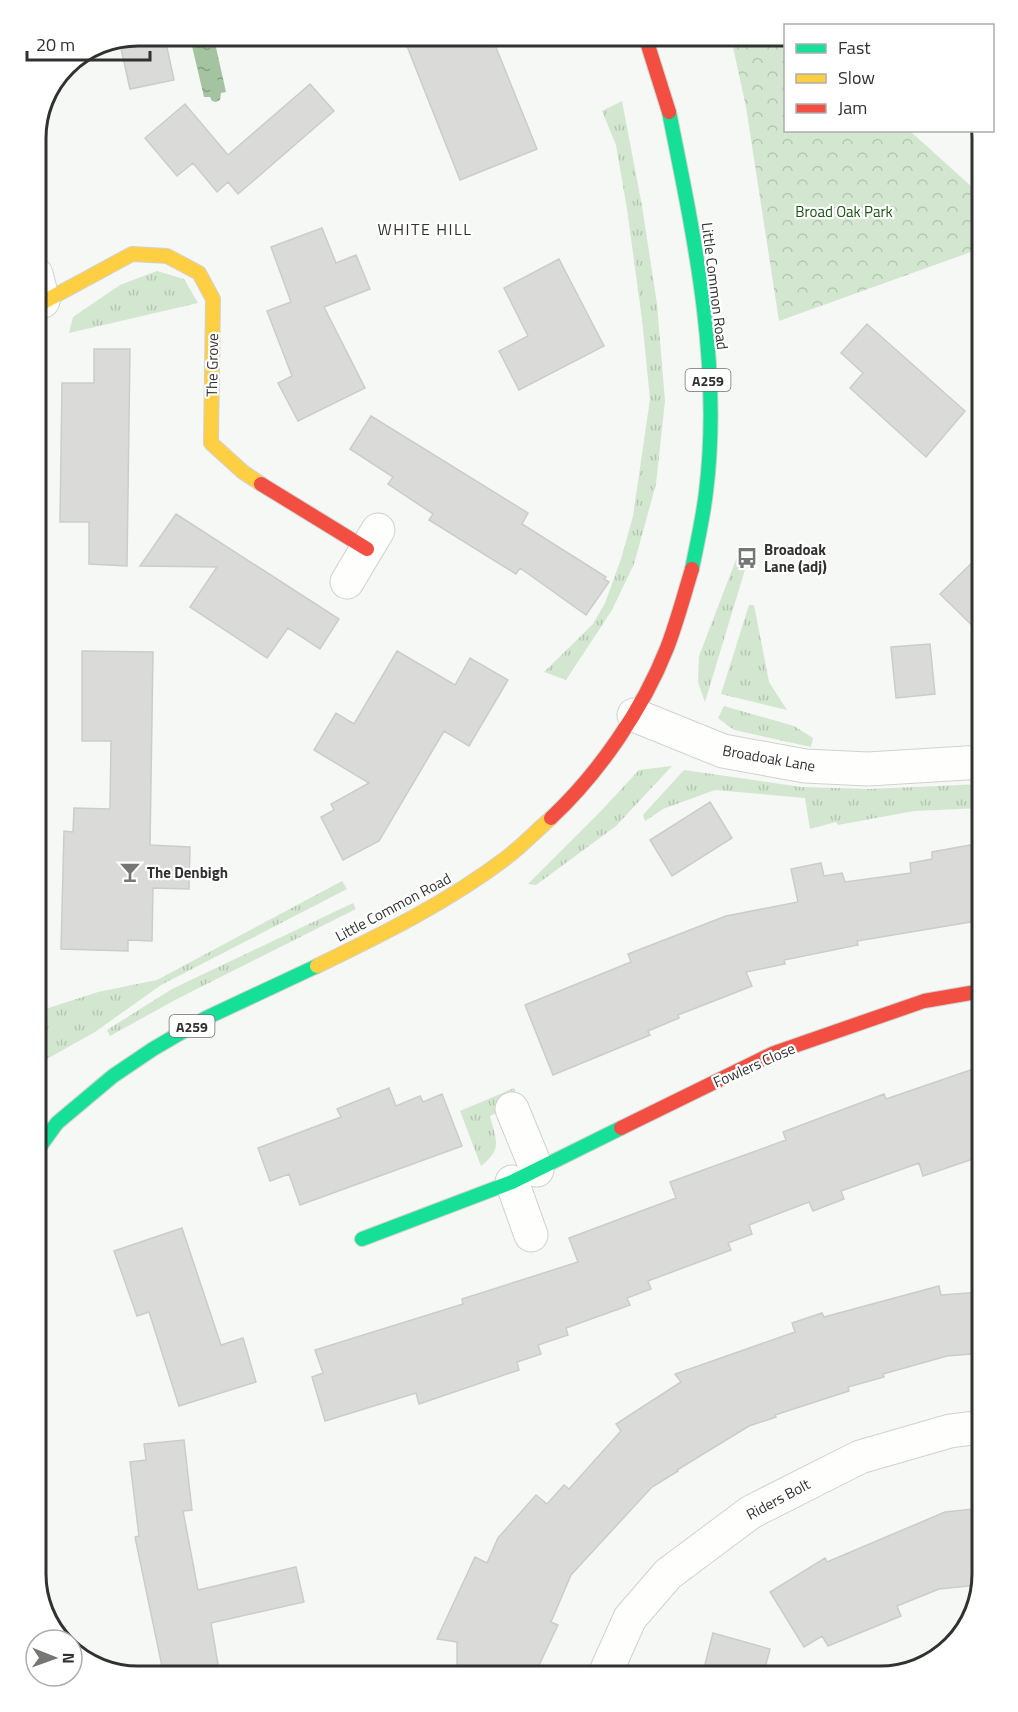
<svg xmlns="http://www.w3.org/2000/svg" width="1018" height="1712" font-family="'Titillium Web',sans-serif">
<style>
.grass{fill:url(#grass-tufts)}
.forest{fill:url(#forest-crowns)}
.water{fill:url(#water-ripples)}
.building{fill:#dadbd9;stroke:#cbcdca;stroke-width:1.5}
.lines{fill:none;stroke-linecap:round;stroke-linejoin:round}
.street-casing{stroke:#d0d2d0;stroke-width:35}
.fast-casing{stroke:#d0d2d0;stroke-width:16}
.slow-casing{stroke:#d0d2d0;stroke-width:16}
.jam-casing{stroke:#d0d2d0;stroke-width:16}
.street{stroke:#fefefd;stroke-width:33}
.fast{stroke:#16e098;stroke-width:14}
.slow{stroke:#ffcf43;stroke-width:14}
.jam{stroke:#f24e42;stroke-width:14}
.labels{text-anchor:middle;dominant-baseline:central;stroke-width:4.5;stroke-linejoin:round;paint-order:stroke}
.shield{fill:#fff;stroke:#6e706e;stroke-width:1.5}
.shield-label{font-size:14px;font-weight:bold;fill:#303230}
.park-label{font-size:15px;fill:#195313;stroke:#fff}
.street-label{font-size:15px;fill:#303230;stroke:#fff}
.poi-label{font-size:15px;font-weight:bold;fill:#303230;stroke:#fff;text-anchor:start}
.neighbourhood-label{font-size:16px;letter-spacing:1.5px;fill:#303230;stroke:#fff}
.rim{fill:none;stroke:#303230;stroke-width:3}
</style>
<defs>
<pattern id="grass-tufts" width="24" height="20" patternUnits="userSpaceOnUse" patternTransform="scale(1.5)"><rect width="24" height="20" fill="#d3e7d0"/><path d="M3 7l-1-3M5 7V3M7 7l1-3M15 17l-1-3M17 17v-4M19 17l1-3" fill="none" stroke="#b5c7b3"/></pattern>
<pattern id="forest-crowns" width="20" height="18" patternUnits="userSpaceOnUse" patternTransform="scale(1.5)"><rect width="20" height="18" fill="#d3e7d0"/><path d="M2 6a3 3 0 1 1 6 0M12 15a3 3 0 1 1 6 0" fill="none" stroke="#b5c7b3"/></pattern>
<pattern id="water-ripples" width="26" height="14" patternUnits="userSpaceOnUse" patternTransform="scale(1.5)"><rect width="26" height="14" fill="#a4c3a0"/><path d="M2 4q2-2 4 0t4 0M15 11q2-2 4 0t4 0" fill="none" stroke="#869f83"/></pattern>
</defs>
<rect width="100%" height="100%" fill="#f5f8f4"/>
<path class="grass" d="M 622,101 L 642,206 L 657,304 L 665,401 L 656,484 L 634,564 L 612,610 L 566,680 L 544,672 L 593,624 L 605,603 L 621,559 L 633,516 L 650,399 L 642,319 L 627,209 L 616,145 L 602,111 Z
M 157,271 L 184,279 L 198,303 L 69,333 L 73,317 L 120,285 Z
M 737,557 L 747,563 L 705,702 L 698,682 L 699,656 Z
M 749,605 L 754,605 L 769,682 L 787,710 L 721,694 Z
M 724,706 L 794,726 L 813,738 L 811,747 L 734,730 L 718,718 Z
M 672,766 L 616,826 L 536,885 L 528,884 L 600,812 L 639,770 Z
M 684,770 L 801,787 L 869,789 L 982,784 L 982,808 L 914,811 L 838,825 L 836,822 L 810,829 L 805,798 L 715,790 L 663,809 L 645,821 L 643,815 Z
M 342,881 L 347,889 L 161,985 L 95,1032 L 36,1065 L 36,1012 L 98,992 L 157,980 Z
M 353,903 L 356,909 L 175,1000 L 110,1036 L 107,1030 L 172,989 Z
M 514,1088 L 519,1103 L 490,1116 C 496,1140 503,1149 481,1166 L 460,1111 Z"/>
<path class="forest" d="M 785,37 L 786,130 L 910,131 L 982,196 L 982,248 L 779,321 L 746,107 L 731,38 Z"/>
<path class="water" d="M 206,43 L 215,43 L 226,92 L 221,93 L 220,100 L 216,102 L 212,101 L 210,97 L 204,97 L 192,46 Z"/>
<path class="building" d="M 493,40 L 537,149 L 460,180 L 405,41 Z
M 166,43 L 174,80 L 130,89 L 120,44 Z
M 310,84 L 334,111 L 238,194 L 228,182 L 217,192 L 193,163 L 177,176 L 145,138 L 185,104 L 228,155 Z
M 322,228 L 336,263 L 356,255 L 370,289 L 324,307 L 365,388 L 298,421 L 278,383 L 292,376 L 267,311 L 291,302 L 271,247 Z
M 559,259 L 604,346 L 519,390 L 499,351 L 528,336 L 504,288 Z
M 867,324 L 965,411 L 926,457 L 850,388 L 863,373 L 841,353 Z
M 94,349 L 130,349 L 127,566 L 89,564 L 89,522 L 60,522 L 62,383 L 94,383 Z
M 371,416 L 528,513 L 522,524 L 606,577 L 604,579 L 609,582 L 586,615 L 520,568 L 516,574 L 429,520 L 433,514 L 388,484 L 393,477 L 350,449 Z
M 176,514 L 339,619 L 320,649 L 288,628 L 267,658 L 190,607 L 217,567 L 140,566 Z
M 982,553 L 982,635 L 940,594 Z
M 930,644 L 935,694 L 896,698 L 891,647 Z
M 82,651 L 153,652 L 150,845 L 190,847 L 189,889 L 153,888 L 152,941 L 128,940 L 128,951 L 61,949 L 64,831 L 73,832 L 74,808 L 110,809 L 111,741 L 82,741 Z
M 397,651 L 455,685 L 470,658 L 508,680 L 469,746 L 444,731 L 379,841 L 343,860 L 321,817 L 334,810 L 331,804 L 369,783 L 314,750 L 336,713 L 354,724 Z
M 710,802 L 732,838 L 672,876 L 650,840 Z
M 982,843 L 982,920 L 857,941 L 858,945 L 784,960 L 785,964 L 746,972 L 752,986 L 678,1015 L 679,1018 L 648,1031 L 650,1035 L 553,1075 L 525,1005 L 631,962 L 628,954 L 726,916 L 798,902 L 791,869 L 821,863 L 824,876 L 842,873 L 845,882 L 911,873 L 910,863 L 932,859 L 932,852 Z
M 982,1066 L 982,1156 L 923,1176 L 919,1163 L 841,1191 L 844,1199 L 813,1211 L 809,1202 L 749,1225 L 752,1234 L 728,1243 L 731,1250 L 648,1281 L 651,1289 L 627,1298 L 630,1305 L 566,1328 L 568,1335 L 538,1345 L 541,1354 L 517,1362 L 519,1370 L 419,1404 L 416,1393 L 325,1421 L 312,1377 L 323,1373 L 315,1350 L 463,1304 L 462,1299 L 578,1262 L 569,1238 L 676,1198 L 670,1182 L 786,1140 L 783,1132 L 884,1094 L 886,1099 Z
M 389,1088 L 396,1106 L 420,1096 L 423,1102 L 442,1094 L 462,1146 L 300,1205 L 289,1174 L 270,1181 L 258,1148 L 341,1117 L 337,1109 Z
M 182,1228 L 221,1345 L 243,1338 L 256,1382 L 179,1406 L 149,1312 L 137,1316 L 114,1251 Z
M 939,1286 L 941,1295 L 982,1292 L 982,1353 L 947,1356 L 883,1374 L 884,1377 L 848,1387 L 849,1391 L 775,1415 L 776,1417 L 749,1426 L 677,1470 L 678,1471 L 652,1487 L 571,1575 L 551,1622 L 558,1625 L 534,1676 L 457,1676 L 457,1642 L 437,1639 L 475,1557 L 487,1563 L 498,1538 L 536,1495 L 547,1504 L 564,1485 L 569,1489 L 621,1431 L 616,1424 L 681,1382 L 675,1374 L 795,1332 L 792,1323 L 822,1313 L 824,1317 Z
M 184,1440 L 192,1510 L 183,1511 L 198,1590 L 296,1567 L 304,1602 L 211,1623 L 220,1676 L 164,1676 L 135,1537 L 139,1536 L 130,1462 L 146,1460 L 144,1444 Z
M 982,1508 L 982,1573 L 979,1585 L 939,1589 L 897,1606 L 901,1616 L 828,1646 L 822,1636 L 804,1647 L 770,1592 L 825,1558 L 827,1562 L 945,1512 Z
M 713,1633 L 770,1649 L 763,1676 L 702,1676 Z"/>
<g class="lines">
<defs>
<path id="street" d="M 36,274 L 43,301
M 347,582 L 378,530
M 634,715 L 723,751 L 805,766 L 868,769 L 982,762
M 512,1109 L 537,1170
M 512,1182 L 531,1235
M 604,1676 L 630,1618 L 668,1574 L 751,1512 L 860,1457 L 950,1431 L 982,1427"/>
<path id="fast" d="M 669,112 C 694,236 722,365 706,492 C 703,518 697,544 692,569
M 36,1152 L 57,1123 L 113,1076 L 153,1049 L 206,1018 L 317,966
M 362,1239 L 512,1182 L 621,1128"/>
<path id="slow" d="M 36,306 L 132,254 L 167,256 L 199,273 L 213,299 L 211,443 L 243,472 L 261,484
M 317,966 C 383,934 448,902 506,858 C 522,846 536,831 551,818"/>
<path id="jam" d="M 646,39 L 669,112
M 261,484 L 367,549
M 551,818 C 599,773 643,709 667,648 C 677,622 684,595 692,569
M 621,1128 L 774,1053 L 924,1001 L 982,991"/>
</defs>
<use href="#street" class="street-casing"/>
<use href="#fast" class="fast-casing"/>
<use href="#slow" class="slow-casing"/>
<use href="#jam" class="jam-casing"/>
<use href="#street" class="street"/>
<use href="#fast" class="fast"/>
<use href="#slow" class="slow"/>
<use href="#jam" class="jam"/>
</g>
<defs>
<symbol id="bus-bare" viewBox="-9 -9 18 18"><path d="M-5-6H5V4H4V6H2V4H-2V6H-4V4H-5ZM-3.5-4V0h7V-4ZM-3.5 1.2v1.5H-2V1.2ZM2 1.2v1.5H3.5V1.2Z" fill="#757775" stroke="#fff" stroke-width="2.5" paint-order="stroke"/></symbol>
<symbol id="bar-bare" viewBox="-9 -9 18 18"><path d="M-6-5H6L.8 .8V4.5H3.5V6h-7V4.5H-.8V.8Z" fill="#757775" stroke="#fff" stroke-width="2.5" paint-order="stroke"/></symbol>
</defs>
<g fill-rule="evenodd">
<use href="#bus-bare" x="732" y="543" width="30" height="30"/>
<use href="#bar-bare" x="115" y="857" width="30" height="30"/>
</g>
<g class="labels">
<g class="shield">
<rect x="685.5" y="369" width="45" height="22" rx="4.5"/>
<rect x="169.5" y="1015" width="45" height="22" rx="4.5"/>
</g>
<g class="shield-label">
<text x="708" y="380">A259</text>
<text x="192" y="1026">A259</text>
</g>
<g class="park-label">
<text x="844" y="211">Broad Oak Park</text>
</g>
<g class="street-label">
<text transform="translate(715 286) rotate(83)">Little Common Road</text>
<text transform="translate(212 365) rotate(-89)">The Grove</text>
<text transform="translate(769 758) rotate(10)">Broadoak Lane</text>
<text transform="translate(393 907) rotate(-28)">Little Common Road</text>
<text transform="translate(754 1065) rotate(-24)">Fowlers Close</text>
<text transform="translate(778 1499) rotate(-28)">Riders Bolt</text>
</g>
<g class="poi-label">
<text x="764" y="549">Broadoak<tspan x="764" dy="17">Lane (adj)</tspan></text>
<text x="147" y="872">The Denbigh</text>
</g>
<g class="neighbourhood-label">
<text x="425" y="229">WHITE HILL</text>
</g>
</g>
<path d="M0 0H1018V1712H0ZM138 46H880A92 92 0 0 1 972 138V1574A92 92 0 0 1 880 1666H138A92 92 0 0 1 46 1574V138A92 92 0 0 1 138 46Z" fill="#fff" fill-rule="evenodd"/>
<path class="rim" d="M138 46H880A92 92 0 0 1 972 138V1574A92 92 0 0 1 880 1666H138A92 92 0 0 1 46 1574V138A92 92 0 0 1 138 46Z"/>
<rect x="784" y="24" width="210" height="108" fill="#ffffff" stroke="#acadac" stroke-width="1.5"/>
<rect x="796" y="44" width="30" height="9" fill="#16e098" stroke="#acadac" stroke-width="1.5"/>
<text x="838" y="54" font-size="18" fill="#303230">Fast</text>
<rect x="796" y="74" width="30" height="9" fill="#ffcf43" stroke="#acadac" stroke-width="1.5"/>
<text x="838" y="84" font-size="18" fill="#303230">Slow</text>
<rect x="796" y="104" width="30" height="9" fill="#f24e42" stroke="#acadac" stroke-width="1.5"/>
<text x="838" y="114" font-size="18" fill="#303230">Jam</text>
<g transform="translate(54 1658) rotate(91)"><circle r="28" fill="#ffffff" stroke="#acadac" stroke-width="1.5"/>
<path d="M0-4.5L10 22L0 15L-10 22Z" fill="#757775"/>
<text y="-9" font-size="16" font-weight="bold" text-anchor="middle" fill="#303230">N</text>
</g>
<path d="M27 51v9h123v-9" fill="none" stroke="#303230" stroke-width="3"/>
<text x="36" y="51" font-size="18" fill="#303230" stroke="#ffffff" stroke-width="4.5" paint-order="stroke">20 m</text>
</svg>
